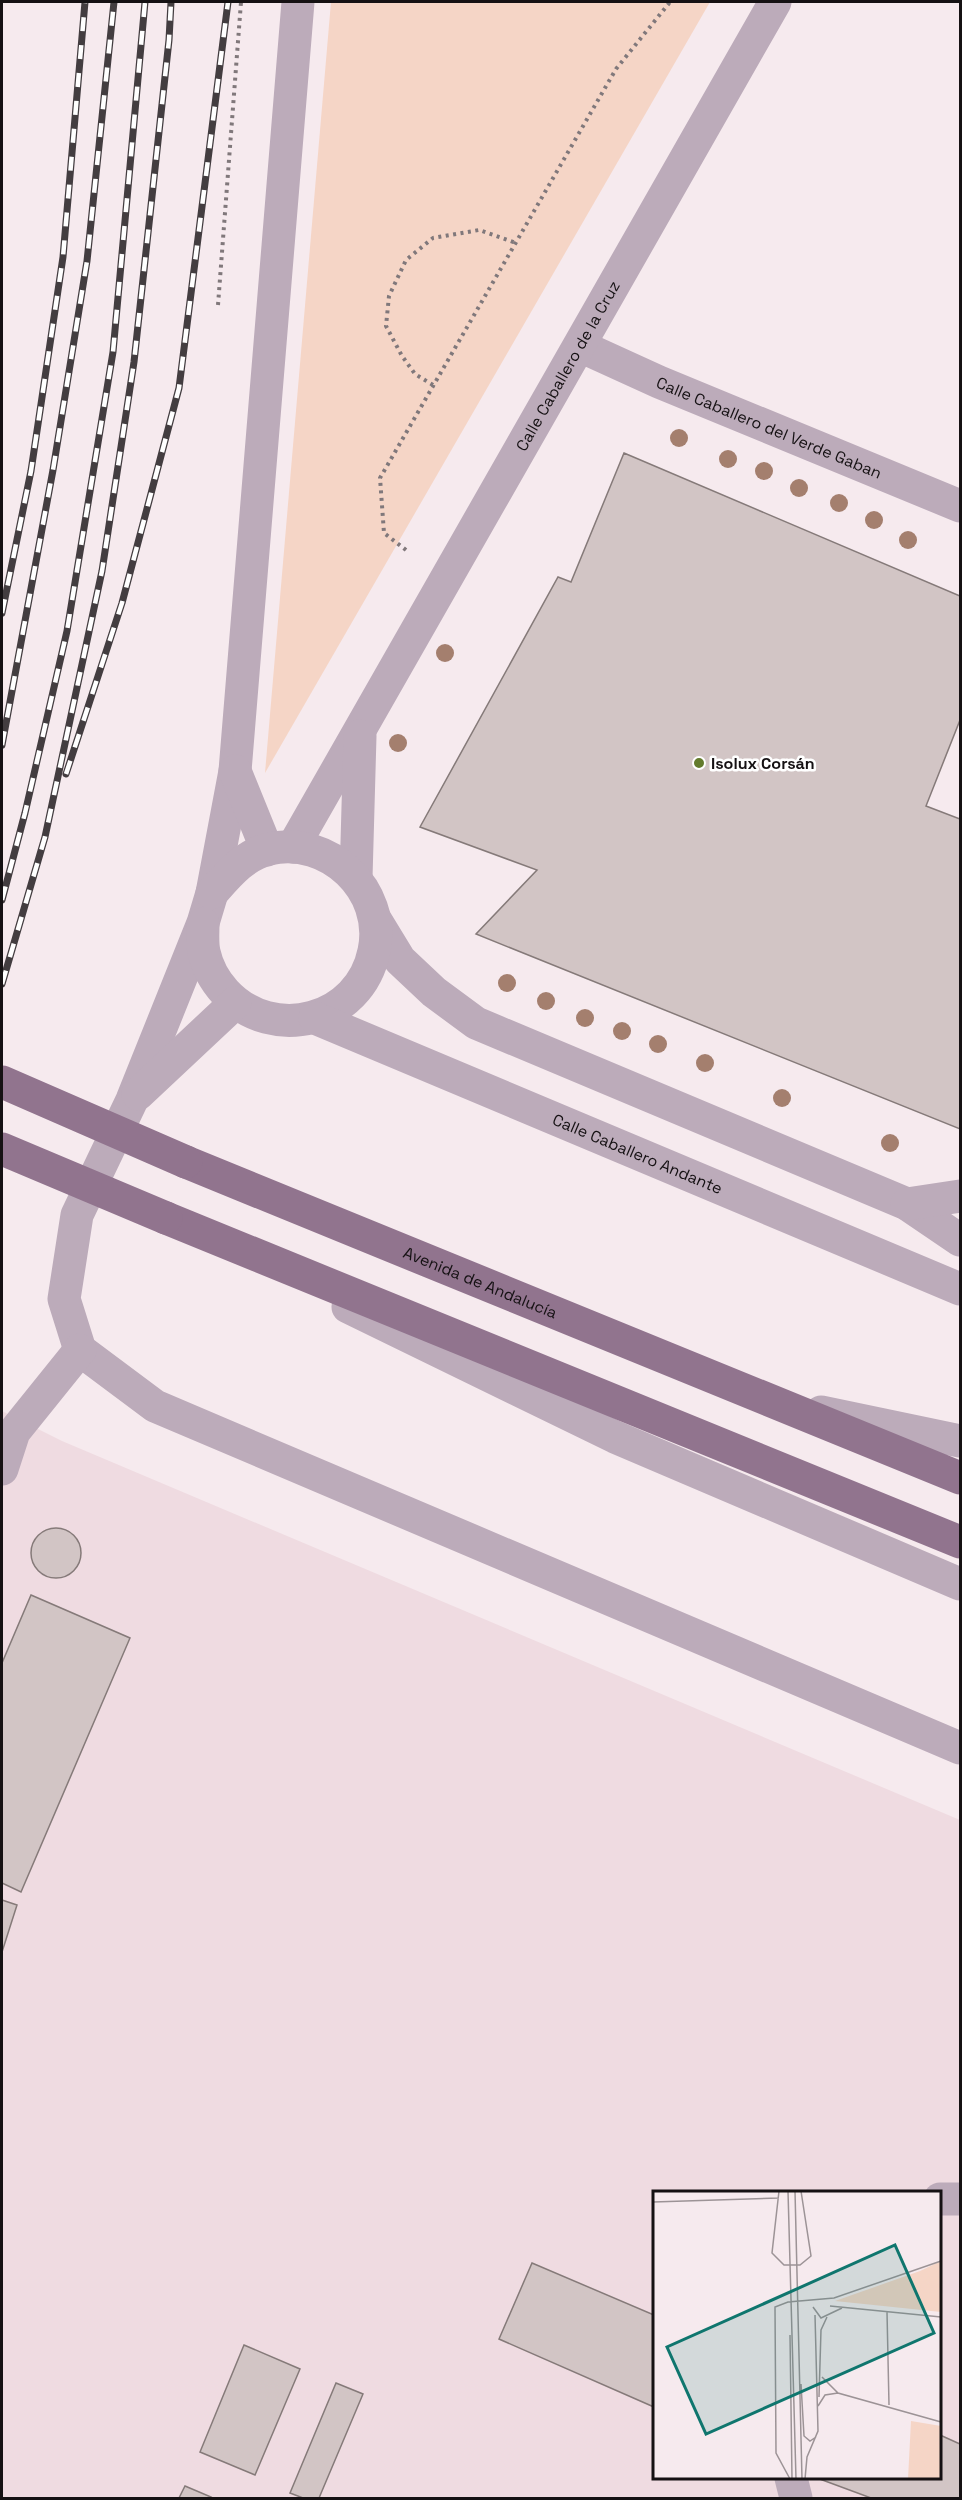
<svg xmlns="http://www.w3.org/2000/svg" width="962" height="2500" font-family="'Space Grotesk',sans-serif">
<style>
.built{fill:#efdbe1;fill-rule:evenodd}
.green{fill:#f5d5c6}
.building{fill:#d2c5c5;stroke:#857a79;stroke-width:1.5}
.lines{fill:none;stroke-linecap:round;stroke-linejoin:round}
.path{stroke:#80787b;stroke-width:4;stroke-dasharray:3 4.5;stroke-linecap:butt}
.minor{stroke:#bcabba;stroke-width:33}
.major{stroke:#91748e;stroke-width:33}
.rail-casing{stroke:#433d40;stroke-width:7}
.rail{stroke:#fff;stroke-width:4.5;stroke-dasharray:14;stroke-linecap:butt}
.major-bridge{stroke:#91748e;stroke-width:33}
.tree{fill:#a47f6e}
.poi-dot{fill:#637b2d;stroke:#fff;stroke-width:2}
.labels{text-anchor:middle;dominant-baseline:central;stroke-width:5;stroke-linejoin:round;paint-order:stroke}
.street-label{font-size:16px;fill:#151113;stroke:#fff}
.poi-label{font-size:16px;font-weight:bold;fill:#151113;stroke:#fff;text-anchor:start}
.inset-road{fill:none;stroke:#9c9396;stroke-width:1.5}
.view{fill:#0f766e;fill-opacity:0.15;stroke:#0f766e;stroke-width:3}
.inset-edge{fill:none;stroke:#151113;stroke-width:3}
</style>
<rect width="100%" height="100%" fill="#f6eaee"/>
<path class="built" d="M 2,1411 L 62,1441 L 960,1820 L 960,2498 L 2,2498 ZM 654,2192 L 940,2192 L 940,2478 L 654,2478 Z"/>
<path class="green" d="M 331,2 L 710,2 L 265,773 Z"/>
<path class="building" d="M 624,453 L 960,596 L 960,720 L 926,806 L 960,819 L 960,1129 L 476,934 L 537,870 L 420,827 L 558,577 L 571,582 Z
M31 1553a25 25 0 1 1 50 0a25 25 0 1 1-50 0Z
M 31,1595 L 130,1638 L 21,1892 L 2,1883 L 2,1663 Z
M 2,1900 L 17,1905 L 2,1952 Z
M 532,2263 L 654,2315 L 654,2407 L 499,2339 Z
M 244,2345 L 300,2369 L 255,2475 L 200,2452 Z
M 336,2383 L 363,2394 L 319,2498 L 303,2498 L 290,2493 Z
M 940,2435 L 960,2444 L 960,2498 L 871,2498 L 817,2478 L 940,2478 Z
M 185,2486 L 211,2497 L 210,2498 L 179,2498 Z"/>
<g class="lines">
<path class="path" d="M 218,305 L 241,2
M 433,385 L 415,374 L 402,356 L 386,326 L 389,296 L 406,260 L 433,238 L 479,230 L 516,243
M 406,550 L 384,533 L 380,478 L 616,69 L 670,2"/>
<g class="minor">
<path d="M 298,2 L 235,771 L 212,893 L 203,923 L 132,1100 L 77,1215 L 64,1299 L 80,1350 L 155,1406 L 960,1748"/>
<path id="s1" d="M 580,346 L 659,382 L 960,506"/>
<path d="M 235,771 L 267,850"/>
<path id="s2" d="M 293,847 L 775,2"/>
<path d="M 356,878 L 360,736"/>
<path d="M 375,919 L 400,960 L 434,992 L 476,1023 L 907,1204 L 960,1240"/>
<path d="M 203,924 C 203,933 202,943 204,952 C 207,966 215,981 225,992 C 273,1044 360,1021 374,951 C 387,890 328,835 269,849 C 244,855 228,875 212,893"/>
<path id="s3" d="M 315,1018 L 960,1289"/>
<path d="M 138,1094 L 235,1003"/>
<path d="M 907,1204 L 960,1196"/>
<path d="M 348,1307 L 615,1437 L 960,1584"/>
<path d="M 821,1412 L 960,1441"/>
<path d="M 2,1469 L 14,1432 L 80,1350"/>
<path d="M 940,2199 L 960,2199"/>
<path d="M 791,2478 L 796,2498"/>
</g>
<g class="major">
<path id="s4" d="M 186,1162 L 960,1478"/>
<path d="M 166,1218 L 960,1542"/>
</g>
<defs>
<path id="rail" d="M 2,613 L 31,471 L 63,257 L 85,2
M 2,745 L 53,470 L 87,261 L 114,2
M 66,774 L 122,603 L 179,388 L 228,2
M 2,900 L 25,813 L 67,631 L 113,352 L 145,2
M 2,984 L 45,837 L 102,571 L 134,362 L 169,40 L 171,2"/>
</defs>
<use href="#rail" class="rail-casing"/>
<use href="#rail" class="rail"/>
<path class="major-bridge" d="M 2,1082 L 186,1162
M 2,1149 L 166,1218"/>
</g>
<g class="tree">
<circle cx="679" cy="438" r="9"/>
<circle cx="728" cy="459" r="9"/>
<circle cx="764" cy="471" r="9"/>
<circle cx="799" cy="488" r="9"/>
<circle cx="839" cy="503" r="9"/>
<circle cx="874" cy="520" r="9"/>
<circle cx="908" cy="540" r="9"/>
<circle cx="445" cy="653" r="9"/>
<circle cx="398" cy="743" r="9"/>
<circle cx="507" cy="983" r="9"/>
<circle cx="546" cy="1001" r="9"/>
<circle cx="585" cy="1018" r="9"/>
<circle cx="622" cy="1031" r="9"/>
<circle cx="658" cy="1044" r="9"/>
<circle cx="705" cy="1063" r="9"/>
<circle cx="782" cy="1098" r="9"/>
<circle cx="890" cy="1143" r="9"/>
</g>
<circle class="poi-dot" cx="699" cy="763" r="6"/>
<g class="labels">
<g class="street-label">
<text stroke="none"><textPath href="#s2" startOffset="554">Calle Caballero de la Cruz</textPath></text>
<text stroke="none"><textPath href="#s1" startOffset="206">Calle Caballero del Verde Gaban</textPath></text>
<text stroke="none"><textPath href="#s3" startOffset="350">Calle Caballero Andante</textPath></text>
<text stroke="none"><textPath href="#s4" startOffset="318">Avenida de Andalucía</textPath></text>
</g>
<g class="poi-label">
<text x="711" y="763">Isolux Corsán</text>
</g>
</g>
<g transform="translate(653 2191)">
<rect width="288" height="288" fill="#f6eaee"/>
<path d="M 288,70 L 288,121 L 182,110 L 267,80 ZM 258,230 L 288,235 L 288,288 L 255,288 Z" fill="#f5d5c6"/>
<path class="inset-road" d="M 126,0 L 119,62 L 131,74 L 147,74 L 158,65 L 148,0M 135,0 L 143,288M 142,0 L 149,288M 0,11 L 126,7M 177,115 L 288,126M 160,116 L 168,127 L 189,117M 234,121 L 236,214M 137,144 L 139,288M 169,186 L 185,202 L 288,231M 148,193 L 151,245 L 157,250 L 163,246M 166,206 L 168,139 L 174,126M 165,215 L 172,204 L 185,202M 137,288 L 123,262 L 122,116 L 135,111 L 181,107 L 288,70M 152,288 L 154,266 L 165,240 L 162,124"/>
<path class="view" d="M 242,54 L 281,142 L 53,243 L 14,156 Z"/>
<rect width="288" height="288" class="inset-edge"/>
</g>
<rect width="962" height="2500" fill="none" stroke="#151113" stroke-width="6"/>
</svg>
